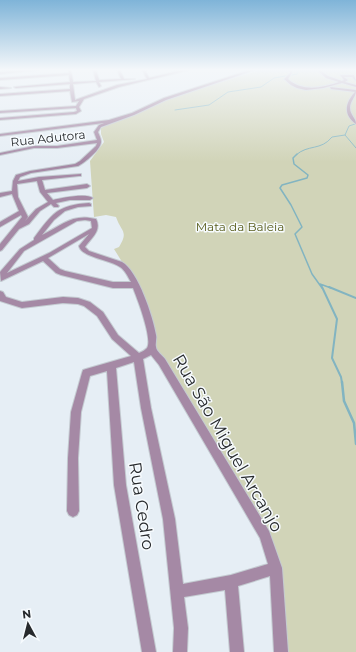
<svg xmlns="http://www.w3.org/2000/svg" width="356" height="652" font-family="Montserrat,sans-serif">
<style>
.green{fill:#d1d4b8}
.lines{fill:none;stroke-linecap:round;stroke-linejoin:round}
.stream-far3{stroke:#82b4c1;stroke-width:1}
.stream-far2{stroke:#82b4c1;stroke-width:1.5}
.stream-far1{stroke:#82b4c1;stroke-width:2}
.stream{stroke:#82b4c1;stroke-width:2.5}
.minor-casing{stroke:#c4cbd1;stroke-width:2}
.minor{fill:#a589a5;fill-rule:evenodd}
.labels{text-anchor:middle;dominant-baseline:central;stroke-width:3;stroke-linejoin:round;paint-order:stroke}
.far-street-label{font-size:12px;fill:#272a2d;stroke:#f7fbfe}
.far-park-label{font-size:12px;fill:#585c1b;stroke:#f7fbfe}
.near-street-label{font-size:17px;fill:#272a2d;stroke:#f7fbfe}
</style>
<rect width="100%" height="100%" fill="#e6eef5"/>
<path class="green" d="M 260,70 L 356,70 L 356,652 L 286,652 L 266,533 L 190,400 L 156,349 L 156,343 L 142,294 L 114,249 L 119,247 C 129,231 121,232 116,217 L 106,215 L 94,217 L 90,161 L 104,142 L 101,134 L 101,128 L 111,123 L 134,115 L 167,99 Z"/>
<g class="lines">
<path class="stream-far3" d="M 175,110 L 209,105 L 228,92 L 261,87 L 274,78 L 297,74 L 298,70
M 355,124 L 349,126 L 345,135 L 356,148
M 296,155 C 308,144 321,151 332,137 L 345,135"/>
<path class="stream-far2" d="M 297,154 L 293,158 L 294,164 L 308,175 L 307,178 L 282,185 L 280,188 L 291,205 L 302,227 L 295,234 L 312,274 L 322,288
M 320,284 L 331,288"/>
<path class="stream-far1" d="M 322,287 L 337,319 L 332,358 L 341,377 L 342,383
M 329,287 L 356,298"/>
<path class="stream" d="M 342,382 L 344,401 L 354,423 L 356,444"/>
<defs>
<path id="minor" d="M 21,70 L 38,70 L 0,74 L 0,72 Z
M 69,70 L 71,70 L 73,82 L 96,81 L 93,70 L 96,70 L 99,80 L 121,79 L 117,70 L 120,70 L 124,79 L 135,79 L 99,82 L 101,86 L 99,87 L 96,82 L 73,84 L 75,100 L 117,85 L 147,79 L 142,70 L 145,70 L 149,78 L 182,70 L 189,70 L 119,87 L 84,99 L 79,107 L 81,111 L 76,114 L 0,120 L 0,118 L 74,112 L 77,111 L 76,108 L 0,113 L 0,111 L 76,106 L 79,101 L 72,102 L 70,91 L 0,96 L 0,94 L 70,89 L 70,84 L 16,88 L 14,87 L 70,82 L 69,75 L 0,80 L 0,78 L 69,73 Z
M 250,70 L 255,70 L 166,100 L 134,115 L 101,127 L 98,132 C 99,135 101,138 101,141 C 102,149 84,163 78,166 L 31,173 L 20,177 L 18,181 L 39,177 L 81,174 L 81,176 L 79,176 L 42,180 L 45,190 L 87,184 L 90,186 L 87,188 L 47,193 L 53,200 C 62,198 85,193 93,198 L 90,200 L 70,200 L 56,203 L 59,206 L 58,207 L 54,207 L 51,204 L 40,211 L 29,224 L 19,229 L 2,250 L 0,251 L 0,244 L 22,217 L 21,215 L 0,227 L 0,222 L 19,211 L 12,194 L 0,197 L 0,193 L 12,191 L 13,181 L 16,175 L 30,171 L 75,164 L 80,161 L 96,146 L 97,143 L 57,148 L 34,148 L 0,155 L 0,153 L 34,146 L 57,146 L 97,140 L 94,132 L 99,125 L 104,123 L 0,136 L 0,134 L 109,120 L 132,113 L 164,98 ZM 37,181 L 40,192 L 48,202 L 36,209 L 25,221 L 28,217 L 18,197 L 17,184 Z
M 289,70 L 292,70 L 292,73 L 288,79 C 302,92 322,88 339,82 L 326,78 L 317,70 L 320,70 L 328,76 L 342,81 L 344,80 L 340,75 L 354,75 L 356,81 L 352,77 L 344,77 L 348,80 L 345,82 L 356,85 L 356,87 L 342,83 L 323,88 L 306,90 L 297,88 L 291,85 L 284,79 L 290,73 Z
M 0,87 L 11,88 L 0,89 Z
M 330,87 L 356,90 L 356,92 L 331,89 Z
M 355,92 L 356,92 C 355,98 350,101 350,108 C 350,115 356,118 356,124 C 343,115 345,103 355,92 Z
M 89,203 L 91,204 L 91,206 L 78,207 L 65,211 L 54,220 L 42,235 C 62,225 73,213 96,219 C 102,231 91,238 85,247 L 89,251 L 122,262 C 138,271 153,317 156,335 C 157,339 155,343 156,347 C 156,351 163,356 165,359 L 269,531 L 282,568 L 288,652 L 274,652 L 270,576 L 238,586 L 244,652 L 230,652 L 225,590 L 184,597 L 188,628 L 187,652 L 173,652 L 174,628 L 163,519 L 141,408 L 134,362 L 116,368 L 126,485 L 156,652 L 142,652 L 114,485 L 107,371 L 90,376 L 81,412 L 78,458 L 79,511 L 77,515 L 73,517 L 69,515 L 67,511 L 68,458 L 71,412 L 82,373 L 83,370 L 86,369 L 131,356 L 112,339 L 97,316 L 84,306 L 78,304 L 63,303 L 22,308 L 0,301 L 0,291 L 3,292 L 6,297 L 22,302 L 63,297 L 78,298 L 90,302 L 103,312 L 118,335 L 139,353 C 142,352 145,350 147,348 C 153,339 137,298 133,288 L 113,288 L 61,275 L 56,273 L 43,261 L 1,281 L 0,272 L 20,249 L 34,240 L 34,238 C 52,214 57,205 89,203 ZM 85,220 L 91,221 L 92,228 L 49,253 L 7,273 L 24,251 L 77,221 ZM 89,234 L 79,246 C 81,257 110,260 120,267 C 125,270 128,277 131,282 L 113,282 L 65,271 L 60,269 L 48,258 ZM 151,355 L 159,365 L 260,538 L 268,564 L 231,575 L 183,584 L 175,519 L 151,408 L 143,359 Z"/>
</defs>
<use href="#minor" class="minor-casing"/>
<use href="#minor" class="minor"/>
</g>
<linearGradient id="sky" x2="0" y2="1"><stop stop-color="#7fb4d8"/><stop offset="0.43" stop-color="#f4f7fa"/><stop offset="1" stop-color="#f4f7fa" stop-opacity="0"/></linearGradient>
<rect width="356" height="162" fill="url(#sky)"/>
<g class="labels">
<g class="far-street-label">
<text transform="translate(48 138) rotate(-6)">Rua Adutora</text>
</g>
<g class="far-park-label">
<text x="240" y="226">Mata da Baleia</text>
</g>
<g class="near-street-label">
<text transform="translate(228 443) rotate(60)">Rua São Miguel Arcanjo</text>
<text transform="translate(142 506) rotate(81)">Rua Cedro</text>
</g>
</g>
<g transform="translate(28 624) rotate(353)" stroke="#f7fbfe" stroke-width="3" paint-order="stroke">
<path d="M0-3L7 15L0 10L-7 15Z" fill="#272a2d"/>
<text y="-6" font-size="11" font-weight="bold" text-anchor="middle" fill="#272a2d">N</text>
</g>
</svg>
